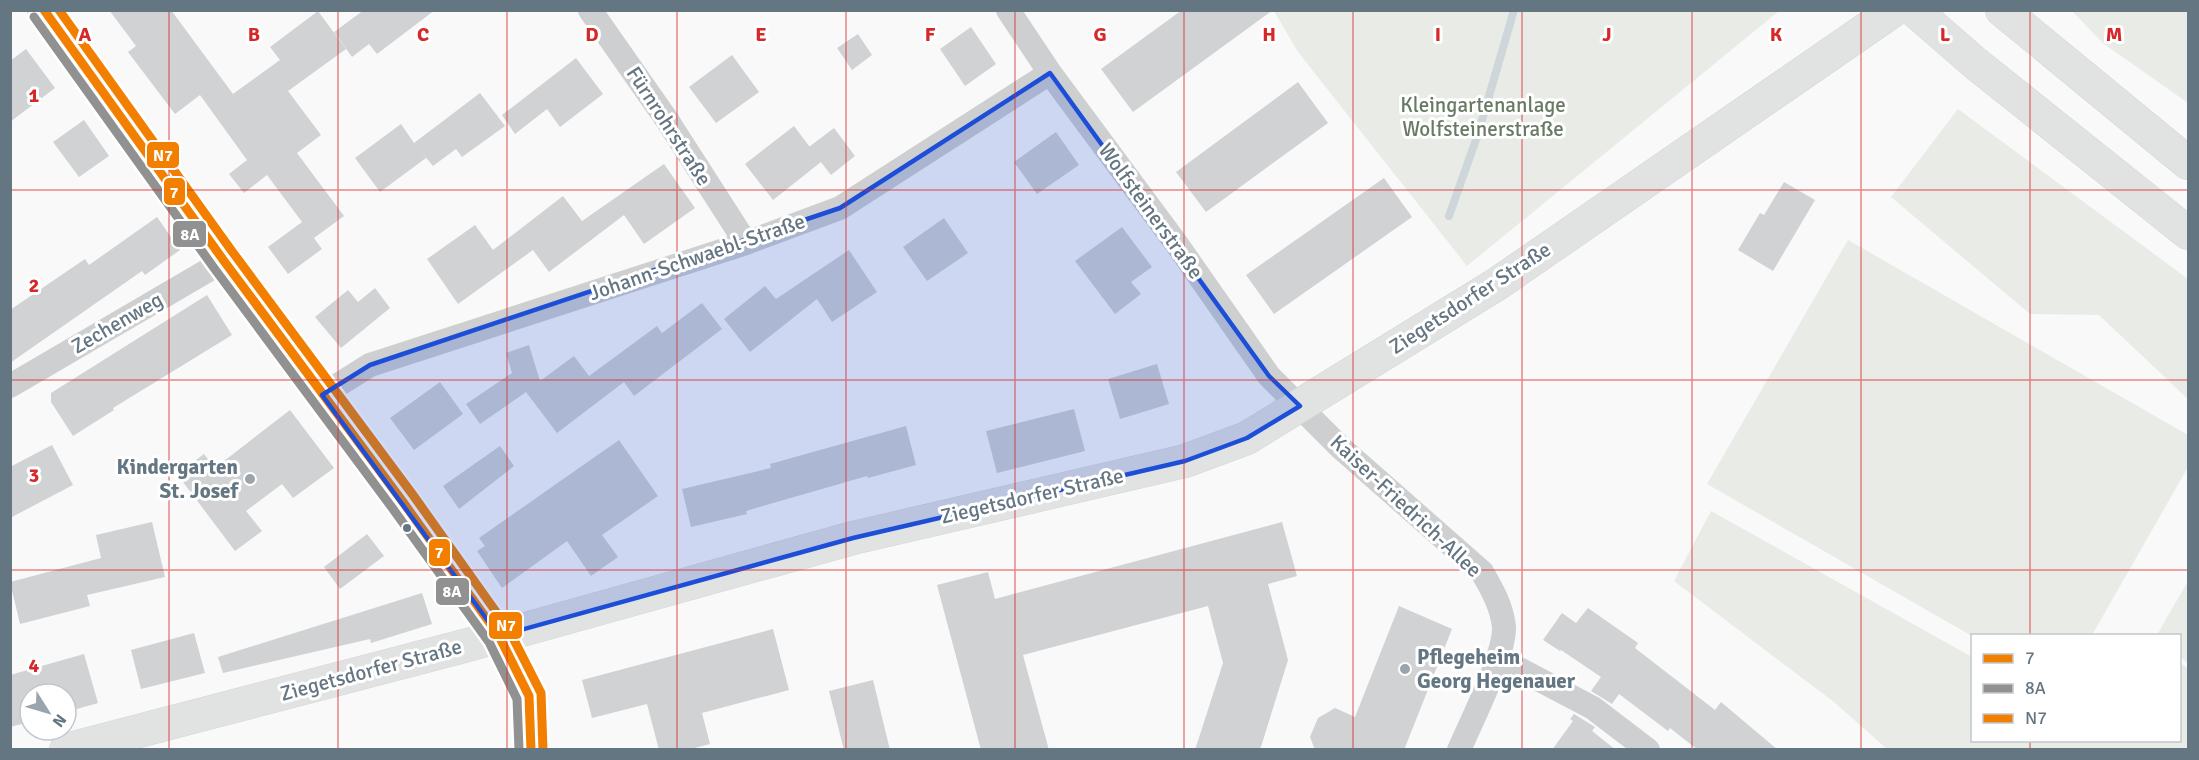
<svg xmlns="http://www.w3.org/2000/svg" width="2199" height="760" font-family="Signika,sans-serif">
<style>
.green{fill:#e8ebe6}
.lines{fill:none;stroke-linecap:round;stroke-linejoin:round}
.stream{stroke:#ced6d9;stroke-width:8}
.building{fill:#d0d2d3}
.secondary-casing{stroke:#d5d6d7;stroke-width:34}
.highway-casing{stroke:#d5d6d6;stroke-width:34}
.street{stroke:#cecfd0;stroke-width:24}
.secondary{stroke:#e1e2e2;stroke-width:33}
.highway{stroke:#e1e2e2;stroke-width:33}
.bus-1-casing{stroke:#fff;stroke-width:14}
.bus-2-casing{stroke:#fff;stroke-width:14}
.bus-3-casing{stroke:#fff;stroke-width:14}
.bus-1{stroke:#f27f00;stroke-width:9}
.bus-2{stroke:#919191;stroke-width:9}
.bus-3{stroke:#f27f00;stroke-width:9}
.marked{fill:#1d4ed8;fill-opacity:0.2;stroke:#1d4ed8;stroke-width:4.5;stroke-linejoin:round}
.grid{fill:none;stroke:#d62828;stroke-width:1.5;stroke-opacity:0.55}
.poi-dot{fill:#99a4ac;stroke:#fff;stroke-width:2}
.bus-dot{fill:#657683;stroke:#fff;stroke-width:2}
.labels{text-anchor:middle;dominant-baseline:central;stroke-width:6;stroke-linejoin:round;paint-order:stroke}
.park-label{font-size:21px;fill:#687a64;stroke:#fff}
.street-label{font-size:21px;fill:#657683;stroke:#fff}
.poi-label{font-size:21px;font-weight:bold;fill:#657683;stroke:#fff;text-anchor:end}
.grid-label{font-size:20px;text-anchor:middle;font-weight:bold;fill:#d62828;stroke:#fff;stroke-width:6;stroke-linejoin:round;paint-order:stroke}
.line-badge{stroke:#fff;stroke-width:2}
.badge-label{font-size:16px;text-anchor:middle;font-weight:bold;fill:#fff}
</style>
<rect width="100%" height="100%" fill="#f9f9f9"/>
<path class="green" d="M 1274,11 L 1779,11 L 1467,266 L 1298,52 Z
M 2072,11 L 2188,11 L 2188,103 L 2104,44 Z
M 1958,109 L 2188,279 L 2188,399 L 2099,315 L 2030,314 L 1891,197 Z
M 1848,240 L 2188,435 L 2188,467 L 2092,635 L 1972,636 L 1707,484 Z
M 1711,511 L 1972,657 L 1972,740 L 2180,740 L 2180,663 L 2188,668 L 2188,749 L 1887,749 L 1834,702 L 1674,581 Z
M 2188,581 L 2188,663 L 2180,657 L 2180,636 L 2157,635 Z"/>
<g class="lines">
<path class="stream" d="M 1449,216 L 1478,134 L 1514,10"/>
</g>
<path class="building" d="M 109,10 L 171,10 L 233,94 L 280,60 L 270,47 L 318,11 L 346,49 L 288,91 L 321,135 L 297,153 L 344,216 L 314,238 L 267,175 L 244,193 L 229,174 L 247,160 L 200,95 L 175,114 L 128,52 L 136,46 Z
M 364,10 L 435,10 L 377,54 L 369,44 L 352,57 L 334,32 Z
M 1182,10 L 1273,10 L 1133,112 L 1101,69 Z
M 971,27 L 996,64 L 965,86 L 940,49 Z
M 858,34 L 872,55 L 852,70 L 837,48 Z
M 26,49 L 55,88 L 10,122 L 10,61 Z
M 732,55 L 759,92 L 716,123 L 689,87 Z
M 576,58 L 603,94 L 560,127 L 547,109 L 515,134 L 502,115 Z
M 1298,82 L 1328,123 L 1206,212 L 1176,172 Z
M 480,93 L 505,126 L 462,157 L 456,149 L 433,166 L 417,147 L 426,158 L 380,192 L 355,158 L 401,124 L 414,143 Z
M 84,120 L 109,156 L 79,177 L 53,142 Z
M 794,126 L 821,162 L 773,200 L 745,164 Z
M 834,128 L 855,156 L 831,175 L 809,147 Z
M 1056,132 L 1079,165 L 1037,194 L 1014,162 Z
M 664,164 L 695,208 L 644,244 L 624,215 L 549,272 L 533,250 L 458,304 L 427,259 L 475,225 L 493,250 L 563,196 L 582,221 Z
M 1384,178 L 1412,217 L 1274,314 L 1246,275 Z
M 1784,182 L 1815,200 L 1773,271 L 1738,250 L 1760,213 L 1764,215 Z
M 157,217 L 180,250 L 145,275 L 142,271 L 10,363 L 10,310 L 85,259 L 89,265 Z
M 944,218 L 968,253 L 927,281 L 903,247 Z
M 302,222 L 322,249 L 288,274 L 268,247 Z
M 1122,227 L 1152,267 L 1131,282 L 1141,294 L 1115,314 L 1075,261 Z
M 849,250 L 877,292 L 832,322 L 817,299 L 750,352 L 724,319 L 765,286 L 776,299 Z
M 375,288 L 390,308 L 341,348 L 315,317 L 348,290 L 358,302 Z
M 207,295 L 232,335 L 113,408 L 114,410 L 73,436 L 51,402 L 51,393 Z
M 702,303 L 722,329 L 634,396 L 624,382 L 557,433 L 526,392 L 480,424 L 466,404 L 512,373 L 506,353 L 529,345 L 540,381 L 574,356 L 589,376 L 657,326 L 662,333 Z
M 1157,364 L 1169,404 L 1120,419 L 1108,379 Z
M 440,382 L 463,414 L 414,450 L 390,418 Z
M 1074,409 L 1085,451 L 997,473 L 986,431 Z
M 290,410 L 334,468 L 293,498 L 282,484 L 246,511 L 262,531 L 235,551 L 177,474 L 204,454 L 215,468 Z
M 906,426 L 916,465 L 868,478 L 867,476 L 746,511 L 747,514 L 691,527 L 682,489 L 771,468 L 770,464 Z
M 619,440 L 658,496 L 602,535 L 618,557 L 591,576 L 567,541 L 502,588 L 477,551 L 485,546 L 479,538 Z
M 52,445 L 73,485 L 10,518 L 10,467 Z
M 500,446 L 514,466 L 459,509 L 443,486 Z
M 152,522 L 165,577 L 87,595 L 90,606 L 20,624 L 10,582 L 101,558 L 96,535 Z
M 1282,522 L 1297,576 L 1268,584 L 1288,660 L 1260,750 L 1195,750 L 1223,663 L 1208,606 L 1023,655 L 1049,750 L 981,750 L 937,585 L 988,572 L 995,599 Z
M 367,534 L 384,556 L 340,589 L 324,567 Z
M 422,593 L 432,624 L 371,643 L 370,639 L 223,673 L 218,657 Z
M 1399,606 L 1452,629 L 1404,750 L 1315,750 L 1310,737 L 1318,718 L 1335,708 L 1355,717 Z
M 1588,608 L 1638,643 L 1635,648 L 1715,710 L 1721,702 L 1778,750 L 1698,750 L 1670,728 L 1668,731 L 1619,694 L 1612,704 L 1591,691 L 1601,677 L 1561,650 L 1560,651 L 1543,640 L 1562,613 L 1576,623 Z
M 773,629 L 789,690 L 702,713 L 710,744 L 687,750 L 659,750 L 647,704 L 592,718 L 582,680 Z
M 194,633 L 205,673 L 141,689 L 131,650 Z
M 84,654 L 98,703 L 66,712 L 66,694 L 30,694 L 30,722 L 10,727 L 10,675 Z
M 873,680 L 890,750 L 844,750 L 829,691 Z
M 1574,714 L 1595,727 L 1592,731 L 1616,750 L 1552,750 L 1573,721 L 1570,719 Z"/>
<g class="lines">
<defs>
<path id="secondary" d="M 44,10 L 224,261 L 403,502 L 499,636 L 529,696 L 531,750
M 66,750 L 464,646 L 853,538 L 1185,461 L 1247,438 L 1497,284 L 1894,10"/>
<path id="highway" d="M 1914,10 L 1975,63 L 2188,233
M 2002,10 L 2188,163"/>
</defs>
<use href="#secondary" class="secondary-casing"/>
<use href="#highway" class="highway-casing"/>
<path class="street" d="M 590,10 L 667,120 L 746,243
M 1008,10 L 1050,73 L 1176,243 L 1269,376 L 1341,448 L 1482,572 C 1492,589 1502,607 1504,627 C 1505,655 1471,722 1459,750
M 10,386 L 224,261
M 322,395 L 370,365 L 746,243 L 840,208 L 1050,73
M 1498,658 L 1593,708 L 1648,750"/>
<use href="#secondary" class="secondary"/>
<use href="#highway" class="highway"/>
<defs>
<path id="bus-1" d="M 44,10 L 224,261 L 403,502 L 499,636 L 529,696 L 531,750"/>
<path id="bus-2" d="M 34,17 L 214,268 L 393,509 L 489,642 L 517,699 L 519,750"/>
<path id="bus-3" d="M 59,10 L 234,254 L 413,495 L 509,630 L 541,693 L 543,750"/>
</defs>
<use href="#bus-1" class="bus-1-casing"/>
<use href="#bus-2" class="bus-2-casing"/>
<use href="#bus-3" class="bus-3-casing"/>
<use href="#bus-1" class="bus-1"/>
<use href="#bus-2" class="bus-2"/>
<use href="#bus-3" class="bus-3"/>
</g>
<path class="marked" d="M 1050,73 L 1269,376 L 1300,406 L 1247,438 L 1185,461 L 853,538 L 499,636 L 322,395 L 370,365 L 840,208 Z"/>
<path class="grid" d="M 169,10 L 169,750M 338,10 L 338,750M 507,10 L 507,750M 677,10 L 677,750M 846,10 L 846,750M 1015,10 L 1015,750M 1184,10 L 1184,750M 1353,10 L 1353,750M 1522,10 L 1522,750M 1692,10 L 1692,750M 1861,10 L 1861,750M 2030,10 L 2030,636M 10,190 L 2188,190M 10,380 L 2188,380M 10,570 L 2188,570M 2030,740 L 2030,750"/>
<g class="poi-dot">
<circle cx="250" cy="479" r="6"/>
<circle cx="1405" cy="669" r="6"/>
</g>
<circle class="bus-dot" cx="407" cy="528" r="5"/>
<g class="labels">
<g class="park-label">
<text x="1483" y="105">Kleingartenanlage<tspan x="1483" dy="24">Wolfsteinerstraße</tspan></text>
</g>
<g class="street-label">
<text transform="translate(669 126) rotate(57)">Fürnrohrstraße</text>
<text transform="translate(1151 211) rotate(54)">Wolfsteinerstraße</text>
<text transform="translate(697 257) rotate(-19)">Johann-Schwaebl-Straße</text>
<text transform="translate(1470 298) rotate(-33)">Ziegetsdorfer Straße</text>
<text transform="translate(117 323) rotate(-30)">Zechenweg</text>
<text transform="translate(1032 496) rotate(-13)">Ziegetsdorfer Straße</text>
<text transform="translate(1406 506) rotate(43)">Kaiser-Friedrich-Allee</text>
<text transform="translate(371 670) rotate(-15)">Ziegetsdorfer Straße</text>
</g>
<g class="poi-label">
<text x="238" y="467">Kindergarten<tspan x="238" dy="24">St. Josef</tspan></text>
<text x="1417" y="657" text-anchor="start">Pflegeheim<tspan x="1417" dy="24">Georg Hegenauer</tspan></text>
</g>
</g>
<g class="grid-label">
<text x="85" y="41">A</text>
<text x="254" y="41">B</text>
<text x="423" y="41">C</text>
<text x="592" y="41">D</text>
<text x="761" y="41">E</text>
<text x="930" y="41">F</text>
<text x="1100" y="41">G</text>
<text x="1269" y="41">H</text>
<text x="1438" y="41">I</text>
<text x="1607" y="41">J</text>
<text x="1776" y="41">K</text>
<text x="1945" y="41">L</text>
<text x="2114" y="41">M</text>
<text x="34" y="102">1</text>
<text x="34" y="292">2</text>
<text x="34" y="482">3</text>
<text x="34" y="672">4</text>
</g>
<g class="line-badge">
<rect x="146" y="141" width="34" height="28" rx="6" fill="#f27f00"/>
<rect x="163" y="177" width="23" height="29" rx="6" fill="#f27f00"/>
<rect x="172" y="220" width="35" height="28" rx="6" fill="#919191"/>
<rect x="428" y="538" width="23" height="29" rx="6" fill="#f27f00"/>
<rect x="435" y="577" width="35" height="29" rx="6" fill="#919191"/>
<rect x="488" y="611" width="35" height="29" rx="6" fill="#f27f00"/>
</g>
<g class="badge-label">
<text x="163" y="161">N7</text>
<text x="174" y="198">7</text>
<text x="190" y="240">8A</text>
<text x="439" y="558">7</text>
<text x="452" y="597">8A</text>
<text x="506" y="631">N7</text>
</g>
<rect width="2199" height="760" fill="none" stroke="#657683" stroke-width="24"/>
<rect x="1971" y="634" width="210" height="108" fill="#ffffff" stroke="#c1c8cd" stroke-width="1.5"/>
<rect x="1983" y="654" width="30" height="9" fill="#f27f00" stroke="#c1c8cd" stroke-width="1.5"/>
<text x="2025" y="664" font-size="18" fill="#657683">7</text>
<rect x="1983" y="684" width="30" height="9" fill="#919191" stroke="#c1c8cd" stroke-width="1.5"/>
<text x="2025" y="694" font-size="18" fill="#657683">8A</text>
<rect x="1983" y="714" width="30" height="9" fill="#f27f00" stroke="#c1c8cd" stroke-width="1.5"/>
<text x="2025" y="724" font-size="18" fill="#657683">N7</text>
<g transform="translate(48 712) rotate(127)"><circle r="28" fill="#ffffff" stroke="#c1c8cd" stroke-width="1.5"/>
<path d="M0-4.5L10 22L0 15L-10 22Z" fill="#99a4ac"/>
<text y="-9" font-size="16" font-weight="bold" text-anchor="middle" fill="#657683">N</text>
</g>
</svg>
